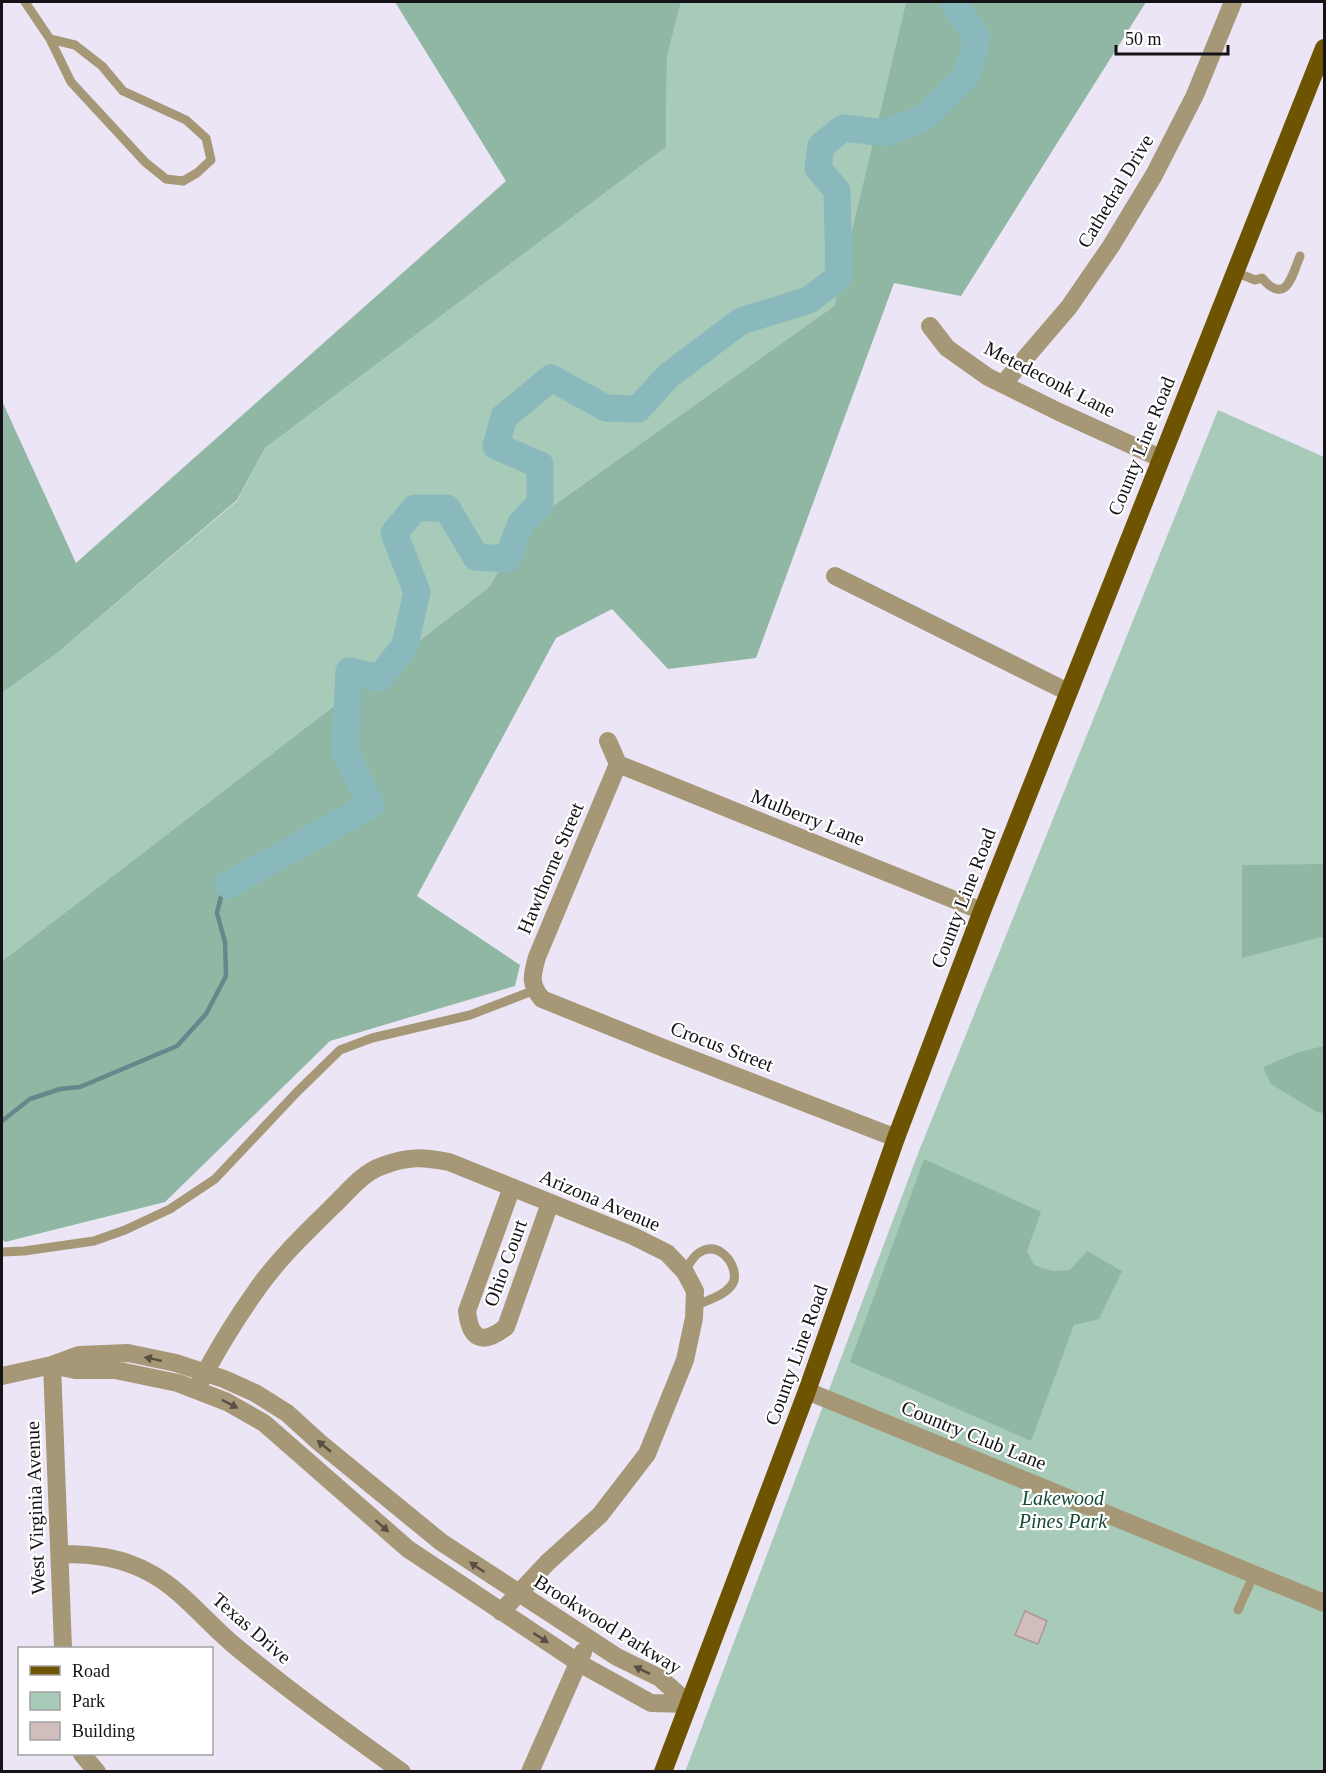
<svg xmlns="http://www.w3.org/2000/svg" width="1326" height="1773" font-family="'Times New Roman',serif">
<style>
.green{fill:#a8cab9}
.forest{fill:#8fb7a4}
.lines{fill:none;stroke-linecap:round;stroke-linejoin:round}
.stream{stroke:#66878b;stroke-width:4.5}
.river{stroke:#89b9bc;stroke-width:27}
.building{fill:#d1bdbb;stroke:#ab9896;stroke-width:1.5}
.lane{stroke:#a69876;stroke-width:9}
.street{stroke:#a69876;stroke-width:18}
.primary{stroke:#6e5400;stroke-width:18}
.oneway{fill:#564f42}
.labels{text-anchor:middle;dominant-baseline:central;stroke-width:4.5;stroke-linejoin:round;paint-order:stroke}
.street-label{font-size:20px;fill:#151318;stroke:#fff}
.park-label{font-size:20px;font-style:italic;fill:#164a35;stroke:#fff}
</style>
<rect width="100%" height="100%" fill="#ebe5f6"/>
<path class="green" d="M 681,2 L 906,2 L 834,306 L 526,525 L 489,587 L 2,961 L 2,693 L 56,654 L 237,501 L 265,448 L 666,147 L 667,57 Z
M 1218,410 L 1324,457 L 1324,1771 L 685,1772 L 919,1151 Z"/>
<path class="forest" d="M 395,2 L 681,2 L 667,57 L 666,147 L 265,448 L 237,500 L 56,654 L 2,693 L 2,401 L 76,563 L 506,181 Z
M 906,2 L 1146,2 L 961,296 L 894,283 L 756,658 L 668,669 L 612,609 L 556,638 L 417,896 L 520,965 L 515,986 L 330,1041 L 165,1202 L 5,1242 L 2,1238 L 2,961 L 489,587 L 526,525 L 834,306 Z
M 1324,864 L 1324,938 L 1321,937 L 1242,958 L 1242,865 Z
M 1324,1046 L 1324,1113 L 1317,1112 L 1271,1084 L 1263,1067 L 1299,1052 Z
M 924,1159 L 1041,1212 L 1027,1251 L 1034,1265 L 1052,1271 L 1070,1270 L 1087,1251 L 1122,1271 L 1099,1319 L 1074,1325 L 1031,1441 L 850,1362 Z"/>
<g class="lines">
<path class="stream" d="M 2,1121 L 30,1099 L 60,1089 L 80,1087 L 177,1046 L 206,1014 L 226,976 L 225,942 L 217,913 L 222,892 L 228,885"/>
<path class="river" d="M 228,885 L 371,805 L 345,752 L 349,671 L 380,678 L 405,645 L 417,592 L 394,533 L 415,508 L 447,508 L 476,557 L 507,559 L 521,523 L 540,504 L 540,465 L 496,446 L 504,417 L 551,378 L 606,408 L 638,409 L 668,376 L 741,321 L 809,300 L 839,277 L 837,191 L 818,168 L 821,146 L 843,128 L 886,133 L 924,118 L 967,75 L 977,38 L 953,2"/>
</g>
<path class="building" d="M 1025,1611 L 1047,1621 L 1038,1644 L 1015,1635 Z"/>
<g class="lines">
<path class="lane" d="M 25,2 L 50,39 L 71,82 L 145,162 L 166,179 L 183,181 L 197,173 L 211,160 L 206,138 L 186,120 L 123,91 L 102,66 L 75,45 L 50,39
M 1235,272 L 1255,280 L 1262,278 C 1286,306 1292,276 1300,256
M 2,1252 L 24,1251 L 94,1241 L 125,1230 L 170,1209 L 215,1179 L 297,1092 L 340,1050 L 372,1038 L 470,1015 L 535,990
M 685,1272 C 708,1221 746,1268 731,1286 C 723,1296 706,1301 694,1306
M 1238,1610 L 1254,1574"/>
<path class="street" d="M 930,326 L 947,348 L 988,377 L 1059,412 L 1160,458
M 1003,384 L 1069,307 L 1111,246 L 1154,175 L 1195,95 L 1233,2
M 835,576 L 1068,692
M 608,741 L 618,764
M 618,764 L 537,957 C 532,975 529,984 542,999 L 666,1049 L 896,1138
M 618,764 L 982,911
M 512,1187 L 467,1311 C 470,1339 482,1346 506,1327 L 550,1203
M 52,1365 L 75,1370 L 115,1370 L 178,1383 L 227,1402 L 264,1423 L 408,1549 L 579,1663 L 651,1703 L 689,1704
M 52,1365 L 63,1648
M 2,1376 L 52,1365 L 79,1355 L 128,1353 L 176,1363 L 224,1379 L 255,1393 L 287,1413 L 320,1443 L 441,1542 L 617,1657 L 660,1678 L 689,1704
M 196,1390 C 214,1355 235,1320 258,1288 C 279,1258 307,1232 333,1206 C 348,1192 362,1173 382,1166 C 408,1156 423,1157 449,1162 L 633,1236 L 667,1253 L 685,1272 L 695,1291 L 694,1318 L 685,1360 L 647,1454 L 600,1515 L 548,1562 L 501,1612
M 807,1391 L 1324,1603
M 60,1554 C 94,1554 122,1557 152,1574 C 184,1592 207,1623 235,1646 C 288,1690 345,1731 402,1772
M 82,1754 L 97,1772
M 530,1772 L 583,1652"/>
<path class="primary" d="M 663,1772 L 807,1391 L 896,1138 L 982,911 L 1324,48"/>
</g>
<defs><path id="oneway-solid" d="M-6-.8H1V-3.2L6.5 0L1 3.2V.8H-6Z" transform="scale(1.5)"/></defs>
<g class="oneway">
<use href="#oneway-solid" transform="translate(153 1359) rotate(-168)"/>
<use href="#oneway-solid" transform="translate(230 1404) rotate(27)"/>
<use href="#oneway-solid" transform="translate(324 1446) rotate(-140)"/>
<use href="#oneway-solid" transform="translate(382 1526) rotate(41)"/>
<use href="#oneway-solid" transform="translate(477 1567) rotate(-146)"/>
<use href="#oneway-solid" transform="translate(541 1638) rotate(33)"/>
<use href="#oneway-solid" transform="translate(642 1670) rotate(-154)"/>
</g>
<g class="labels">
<g class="street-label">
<text transform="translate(1115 191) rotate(-59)">Cathedral Drive</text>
<text transform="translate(1050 379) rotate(27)">Metedeconk Lane</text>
<text transform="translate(1141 446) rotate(-68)">County Line Road</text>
<text transform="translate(808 817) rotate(22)">Mulberry Lane</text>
<text transform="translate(550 868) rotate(-67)">Hawthorne Street</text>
<text transform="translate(963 898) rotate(-69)">County Line Road</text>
<text transform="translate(722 1046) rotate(21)">Crocus Street</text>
<text transform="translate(600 1200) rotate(23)">Arizona Avenue</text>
<text transform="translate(505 1263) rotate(-70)">Ohio Court</text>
<text transform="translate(796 1355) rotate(-70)">County Line Road</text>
<text transform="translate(974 1435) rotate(22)">Country Club Lane</text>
<text transform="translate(35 1508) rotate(-92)">West Virginia Avenue</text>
<text transform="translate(608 1624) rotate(32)">Brookwood Parkway</text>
<text transform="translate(252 1628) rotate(41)">Texas Drive</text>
</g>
<g class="park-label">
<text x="1063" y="1498">Lakewood<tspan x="1063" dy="23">Pines Park</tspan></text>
</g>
</g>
<rect width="1326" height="1773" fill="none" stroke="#151318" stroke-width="6"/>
<rect x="18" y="1647" width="195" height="108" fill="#ffffff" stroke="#a1a1a3" stroke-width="1.5"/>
<rect x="30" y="1666" width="30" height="9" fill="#6e5400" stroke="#a1a1a3" stroke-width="1.5"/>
<text x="72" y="1677" font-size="18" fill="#151318">Road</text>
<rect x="30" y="1692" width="30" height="18" fill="#a8cab9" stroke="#a1a1a3" stroke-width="1.5"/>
<text x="72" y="1707" font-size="18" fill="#151318">Park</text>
<rect x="30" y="1722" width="30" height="18" fill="#d1bdbb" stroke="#a1a1a3" stroke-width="1.5"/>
<text x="72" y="1737" font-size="18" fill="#151318">Building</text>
<path d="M1116 45v9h112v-9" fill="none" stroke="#151318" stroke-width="3"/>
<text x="1125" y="45" font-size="18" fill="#151318" stroke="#ffffff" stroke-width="4.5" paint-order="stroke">50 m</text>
</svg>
